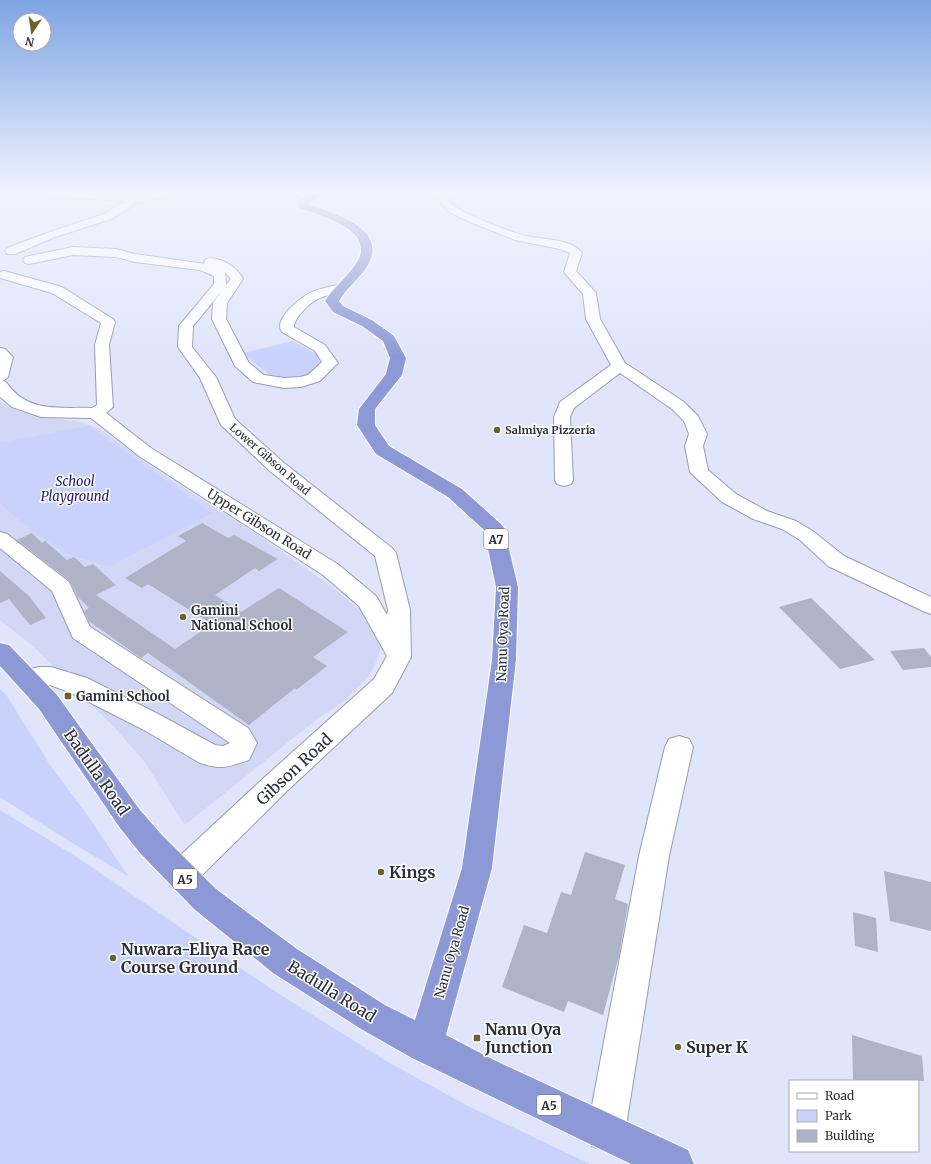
<svg xmlns="http://www.w3.org/2000/svg" width="931" height="1164" font-family="Merriweather,serif">
<style>
.built{fill:#d1d7f4}
.green{fill:#c9d2fc}
.building{fill:#aeb3c8}
.lines{fill:none;stroke-linecap:round;stroke-linejoin:round}
.minor-casing{stroke:#989cb1;stroke-width:2}
.highway-casing{stroke:#fff;stroke-width:2}
.minor{fill:#fff;fill-rule:evenodd}
.highway{fill:#8d99d6;fill-rule:evenodd}
.poi-dot{fill:#6e612e;stroke:#fff;stroke-width:1.5}
.labels{text-anchor:middle;dominant-baseline:central;stroke-width:3;stroke-linejoin:round;paint-order:stroke}
.far-poi-label{font-size:11px;font-weight:bold;fill:#2c2e37;stroke:#fff;text-anchor:start}
.far-street-label{font-size:11px;fill:#2c2e37;stroke:#fff}
.shield{fill:#fff;stroke:#6b6d73;stroke-width:1}
.shield-label{font-size:12px;font-weight:bold;fill:#2c2e37}
.park-label{font-size:13px;font-style:italic;fill:#1e1573;stroke:#fff}
.street-label{font-size:13px;fill:#2c2e37;stroke:#fff}
.poi-label{font-size:13px;font-weight:bold;fill:#2c2e37;stroke:#fff;text-anchor:start}
.near-street-label{font-size:16px;fill:#2c2e37;stroke:#fff}
.near-poi-label{font-size:16px;font-weight:bold;fill:#2c2e37;stroke:#fff;text-anchor:start}
</style>
<rect width="100%" height="100%" fill="#e0e5fb"/>
<path class="built" d="M 0,402 L 15,410 L 34,416 L 80,422 L 98,428 L 171,480 L 246,527 L 328,584 L 364,613 L 378,636 L 381,649 L 375,664 L 368,677 L 347,699 L 317,719 L 185,825 L 144,761 L 115,728 L 33,646 L 0,620 Z"/>
<path class="green" d="M 293,341 L 317,355 L 321,366 L 303,379 L 272,377 L 242,353 Z
M 88,426 L 212,513 L 109,567 L 66,553 L 32,531 L 0,503 L 0,443 Z
M 0,689 L 7,696 L 50,765 L 91,820 L 128,876 L 67,840 L 0,797 Z
M 0,810 L 75,856 L 276,992 L 388,1062 L 468,1106 L 590,1164 L 0,1164 Z"/>
<path class="building" d="M 202,523 L 228,538 L 234,535 L 278,559 L 259,571 L 255,568 L 215,595 L 241,612 L 279,588 L 348,632 L 313,657 L 327,666 L 296,690 L 295,688 L 249,725 L 148,653 L 141,658 L 89,621 L 84,611 L 89,608 L 78,597 L 70,581 L 17,540 L 32,533 L 42,543 L 45,541 L 67,560 L 74,557 L 85,567 L 93,564 L 116,585 L 96,595 L 175,649 L 212,624 L 148,584 L 142,588 L 125,578 L 186,541 L 178,536 Z
M 0,571 L 29,596 L 46,618 L 30,625 L 9,599 L 0,603 Z
M 811,598 L 875,660 L 840,669 L 779,607 Z
M 924,648 L 931,657 L 931,667 L 903,670 L 890,651 Z
M 585,852 L 625,865 L 615,899 L 628,904 L 619,956 L 603,1015 L 568,1001 L 564,1012 L 502,987 L 524,925 L 547,933 L 561,892 L 571,895 Z
M 884,871 L 931,882 L 931,931 L 890,921 Z
M 853,912 L 876,918 L 878,952 L 855,946 Z
M 852,1035 L 922,1056 L 924,1081 L 853,1081 Z"/>
<g class="lines">
<defs>
<path id="minor" d="M 42,193 L 110,193 L 123,194 L 133,197 L 153,193 L 177,193 L 172,196 L 135,203 L 129,208 L 111,219 L 55,237 L 15,254 L 7,254 L 5,251 L 7,248 L 47,233 L 104,214 L 125,201 L 47,196 Z
M 427,193 C 453,193 441,197 457,208 C 470,216 508,231 522,235 C 539,240 572,238 582,253 L 576,271 L 596,293 L 600,319 L 625,363 L 684,402 L 698,416 L 707,434 L 703,446 L 708,470 L 736,494 L 767,511 L 796,521 L 814,532 L 844,556 L 931,597 L 931,614 L 923,611 L 828,566 L 800,540 L 782,529 L 753,519 L 722,502 L 690,472 L 685,446 L 689,434 L 684,421 L 672,409 L 620,373 L 574,408 L 570,417 L 573,480 L 571,484 L 564,486 L 557,484 L 555,480 L 554,417 L 560,402 L 611,365 L 586,319 L 583,294 L 564,272 L 570,253 L 560,249 L 515,240 L 470,222 L 449,212 L 438,199 Z
M 73,247 L 116,249 L 135,254 L 205,264 L 204,262 L 206,259 C 220,256 237,267 243,279 L 227,303 L 226,319 L 249,363 L 264,375 L 284,378 L 300,377 L 308,375 L 322,362 L 315,351 L 282,332 C 273,320 298,300 308,294 C 316,289 329,287 338,285 L 343,286 L 345,289 L 343,292 C 335,294 325,295 318,299 C 309,303 294,318 294,327 L 325,345 L 338,363 L 320,381 L 301,387 L 284,388 L 253,382 L 235,366 L 212,319 L 213,303 L 221,292 L 193,326 L 192,347 L 216,377 L 235,419 L 284,463 L 392,548 L 396,553 L 410,610 L 411,657 L 392,693 L 287,791 L 192,885 L 181,889 L 170,885 L 166,875 L 170,865 L 267,775 L 374,679 L 387,656 L 359,606 L 323,575 L 139,456 L 91,418 L 41,417 L 12,407 L 0,397 L 0,348 L 5,349 L 13,357 L 8,377 L 3,381 L 6,382 C 27,413 58,407 92,408 L 97,405 L 95,345 L 101,323 L 52,293 L 0,278 L 0,272 L 4,271 L 62,287 L 113,319 L 115,322 L 109,345 L 113,407 L 106,413 L 151,448 L 339,565 L 376,596 L 387,615 L 388,610 L 375,556 L 270,471 L 221,425 L 200,378 L 178,347 L 179,326 L 214,284 L 214,276 L 200,270 L 135,262 L 116,257 L 73,255 L 29,264 L 25,263 L 23,260 L 25,257 ZM 225,272 L 231,279 L 226,285 Z
M 0,532 L 7,534 L 69,582 L 90,627 L 248,728 L 257,743 L 249,760 C 227,767 223,770 200,763 L 144,730 L 69,692 L 50,685 L 27,687 L 18,684 L 15,678 L 18,672 L 39,667 L 51,667 L 87,678 L 162,716 L 215,745 L 223,746 L 230,743 L 73,638 L 52,591 L 0,548 Z
M 679,736 L 689,739 L 693,747 L 669,856 L 625,1132 L 620,1146 L 606,1151 L 592,1146 L 587,1132 L 639,856 L 665,747 L 669,739 Z"/>
<path id="highway" d="M 311,193 L 324,193 L 308,204 C 333,213 389,228 368,265 C 360,279 347,287 339,301 L 343,306 L 372,320 L 394,336 L 406,358 L 402,375 L 375,409 L 375,425 L 389,446 L 462,489 L 501,524 L 504,528 L 518,587 L 516,660 L 492,868 L 446,1035 L 494,1060 L 688,1150 L 694,1164 L 631,1164 L 412,1058 L 361,1029 L 273,973 L 194,909 L 140,853 L 120,828 L 39,709 L 0,666 L 0,643 L 9,645 L 57,695 L 140,810 L 162,835 L 216,889 L 297,949 L 385,1005 L 415,1020 L 462,868 L 492,660 L 496,587 L 484,530 L 448,497 L 376,454 L 357,425 L 359,409 L 386,374 L 390,358 L 383,341 L 362,326 L 333,312 L 325,301 C 334,287 346,278 355,265 C 380,231 322,216 299,208 L 297,202 Z"/>
</defs>
<use href="#minor" class="minor-casing"/>
<use href="#highway" class="highway-casing"/>
<use href="#minor" class="minor"/>
<use href="#highway" class="highway"/>
</g>
<linearGradient id="sky" x2="0" y2="1"><stop stop-color="#7ea5e4"/><stop offset="0.54" stop-color="#f1f3fd"/><stop offset="1" stop-color="#f1f3fd" stop-opacity="0"/></linearGradient>
<rect width="931" height="356" fill="url(#sky)"/>
<g class="poi-dot">
<circle cx="497" cy="430" r="4"/>
<circle cx="183" cy="617" r="4"/>
<rect x="64" y="692" width="8" height="8" rx="2"/>
<circle cx="381" cy="872" r="4"/>
<circle cx="113" cy="958" r="4"/>
<rect x="473" y="1034" width="8" height="8" rx="2"/>
<circle cx="678" cy="1047" r="4"/>
</g>
<g class="labels">
<g class="far-poi-label">
<text x="505" y="430">Salmiya Pizzeria</text>
</g>
<g class="far-street-label">
<text transform="translate(270 459) rotate(41)">Lower Gibson Road</text>
</g>
<g class="shield">
<rect x="484" y="529" width="24" height="20" rx="3"/>
<rect x="173" y="869" width="24" height="20" rx="3"/>
<rect x="537" y="1095" width="24" height="20" rx="3"/>
</g>
<g class="shield-label">
<text x="496" y="539">A7</text>
<text x="185" y="879">A5</text>
<text x="549" y="1105">A5</text>
</g>
<g class="park-label">
<text x="75" y="481">School<tspan x="75" dy="15">Playground</tspan></text>
</g>
<g class="street-label">
<text transform="translate(259 524) rotate(32)">Upper Gibson Road</text>
<text transform="translate(503 634) rotate(-88)">Nanu Oya Road</text>
<text transform="translate(452 952) rotate(-74)">Nanu Oya Road</text>
</g>
<g class="poi-label">
<text x="191" y="610">Gamini<tspan x="191" dy="15">National School</tspan></text>
<text x="76" y="696">Gamini School</text>
</g>
<g class="near-street-label">
<text transform="translate(294 769) rotate(-43)">Gibson Road</text>
<text transform="translate(97 772) rotate(55)">Badulla Road</text>
<text transform="translate(332 991) rotate(32)">Badulla Road</text>
</g>
<g class="near-poi-label">
<text x="389" y="872">Kings</text>
<text x="121" y="949">Nuwara-Eliya Race<tspan x="121" dy="18">Course Ground</tspan></text>
<text x="485" y="1029">Nanu Oya<tspan x="485" dy="18">Junction</tspan></text>
<text x="686" y="1047">Super K</text>
</g>
</g>
<rect x="789" y="1080" width="130" height="72" fill="#ffffff" stroke="#ababaf"/>
<rect x="797" y="1093" width="20" height="6" fill="#ffffff" stroke="#ababaf"/>
<text x="825" y="1100" font-size="12" fill="#2c2e37">Road</text>
<rect x="797" y="1110" width="20" height="12" fill="#c9d2fc" stroke="#ababaf"/>
<text x="825" y="1120" font-size="12" fill="#2c2e37">Park</text>
<rect x="797" y="1130" width="20" height="12" fill="#aeb3c8" stroke="#ababaf"/>
<text x="825" y="1140" font-size="12" fill="#2c2e37">Building</text>
<g transform="translate(32 32) rotate(193)"><circle r="19" fill="#ffffff" stroke="#ababaf"/>
<path d="M0-3L7 15L0 10L-7 15Z" fill="#6e612e"/>
<text y="-6" font-size="11" font-weight="bold" text-anchor="middle" fill="#2c2e37">N</text>
</g>
</svg>
